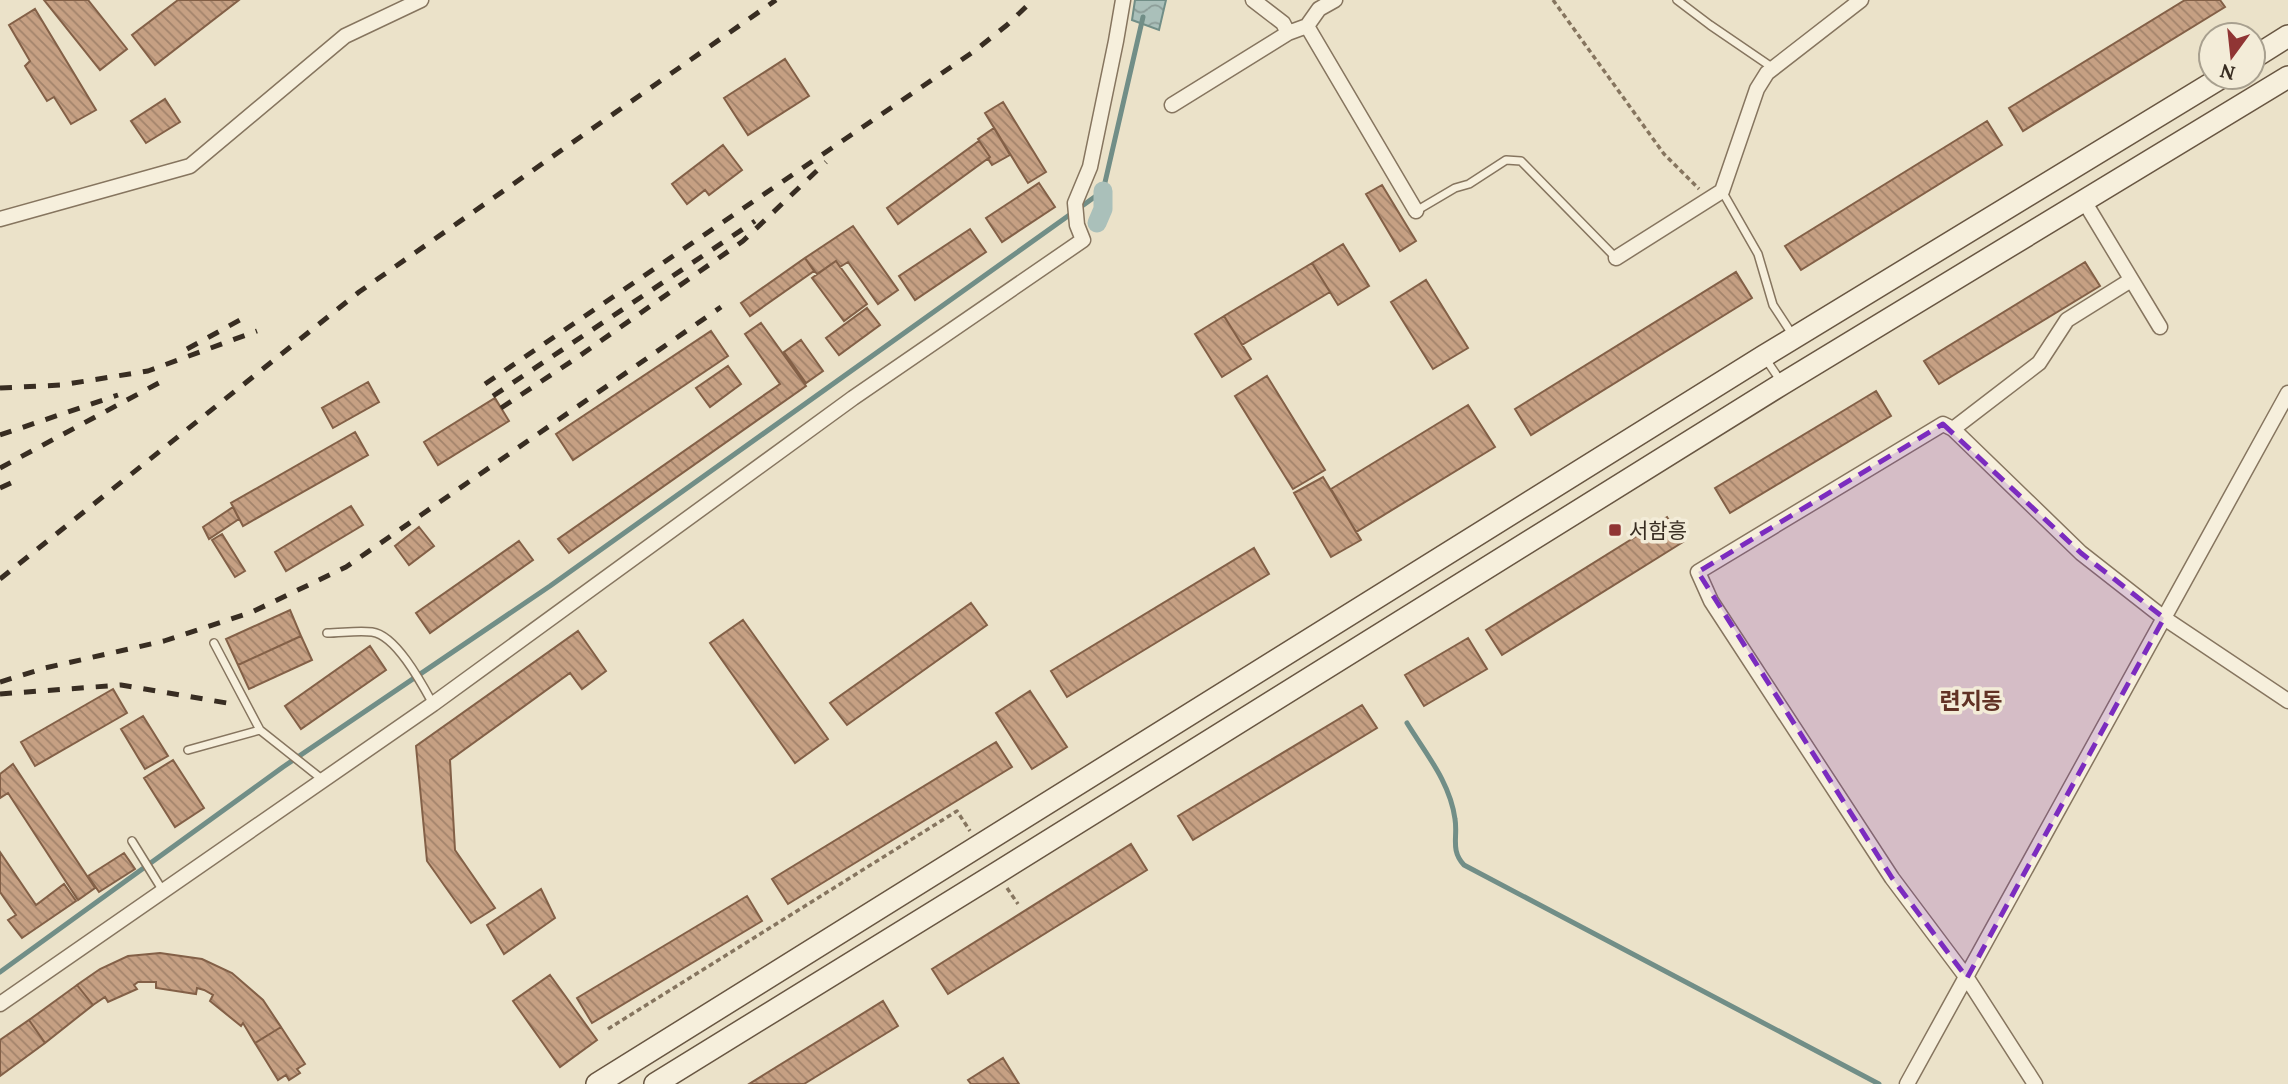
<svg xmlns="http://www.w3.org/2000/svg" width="2288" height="1084" font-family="Lora,'Noto Sans KR',serif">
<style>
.water{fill:url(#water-waves);stroke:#718e87;stroke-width:2}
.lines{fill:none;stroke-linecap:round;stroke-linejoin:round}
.stream{stroke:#718e87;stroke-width:5}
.canal{stroke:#aac0ba;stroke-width:19}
.building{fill:url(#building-back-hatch);stroke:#836047;stroke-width:2}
.service-casing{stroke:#86755f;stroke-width:10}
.minor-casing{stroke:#86755f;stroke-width:17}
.secondary-casing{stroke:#685642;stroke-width:24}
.path{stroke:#86755f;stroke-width:3.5;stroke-dasharray:5 3.5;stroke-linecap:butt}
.service{stroke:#f6efdc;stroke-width:7}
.minor{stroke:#f6efdc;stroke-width:14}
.secondary{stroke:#f6efdc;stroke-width:21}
.rail{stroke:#382d22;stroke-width:5;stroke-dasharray:12 12;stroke-linecap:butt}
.marked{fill:#7b2cbf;fill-opacity:0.2;stroke:#7b2cbf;stroke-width:5;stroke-dasharray:14 9;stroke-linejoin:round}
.poi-dot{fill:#903534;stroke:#f3ecd8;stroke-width:2.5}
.labels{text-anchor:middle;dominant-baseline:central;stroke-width:7;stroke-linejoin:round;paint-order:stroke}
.poi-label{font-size:21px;fill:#382d22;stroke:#f3ecd8;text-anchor:start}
.neighbourhood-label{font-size:23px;font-weight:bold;fill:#613225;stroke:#f3ecd8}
</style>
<defs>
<pattern id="water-waves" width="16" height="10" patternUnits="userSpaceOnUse" patternTransform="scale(1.75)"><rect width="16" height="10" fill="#aac0ba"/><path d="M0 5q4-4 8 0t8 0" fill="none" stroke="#8b9c97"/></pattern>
<pattern id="building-back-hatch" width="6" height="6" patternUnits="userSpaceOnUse" patternTransform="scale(1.75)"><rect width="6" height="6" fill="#c6a083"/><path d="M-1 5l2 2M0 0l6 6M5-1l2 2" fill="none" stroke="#a2836b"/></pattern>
</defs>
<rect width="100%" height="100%" fill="#ebe2c9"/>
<path class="water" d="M 1135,0 L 1166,0 L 1159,30 L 1132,20 Z"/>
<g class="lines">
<path class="stream" d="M 1407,723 C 1426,754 1450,782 1455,819 C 1458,837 1450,850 1464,865 L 1879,1084
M 0,972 L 283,767 L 550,586 L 1103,191 L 1143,17"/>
<path class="canal" d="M 1097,223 L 1103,209 L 1103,191"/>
</g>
<path class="building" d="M 44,0 L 88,0 L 127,49 L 100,70 Z
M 178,0 L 239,0 L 155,65 L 132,35 Z
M 2185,0 L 2220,0 L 2225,7 L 2023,131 L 2009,108 Z
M 35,9 L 96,110 L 71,124 L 54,97 L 47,101 L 25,66 L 30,61 L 9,25 Z
M 785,59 L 809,96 L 748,135 L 724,98 Z
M 165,99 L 180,122 L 146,143 L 131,121 Z
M 1003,102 L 1046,172 L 1028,183 L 985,113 Z
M 1987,121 L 2002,145 L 1801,270 L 1785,246 Z
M 994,128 L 1010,155 L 992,165 L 988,159 L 990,157 L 978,139 Z
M 979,141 L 990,157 L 898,224 L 887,208 Z
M 723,145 L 742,170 L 709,195 L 705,190 L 687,204 L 672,184 Z
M 1039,183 L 1055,207 L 1002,242 L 986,218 Z
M 1382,185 L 1416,241 L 1400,251 L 1366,194 Z
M 853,226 L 898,290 L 878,304 L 848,262 L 840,267 L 836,261 L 817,274 L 805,258 Z
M 970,229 L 986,252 L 915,300 L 899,276 Z
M 1343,244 L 1369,286 L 1338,305 L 1312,263 Z
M 805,258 L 814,271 L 750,316 L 741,303 Z
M 836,261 L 867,304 L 844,321 L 812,278 Z
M 2085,262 L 2100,286 L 1939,384 L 1924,361 Z
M 1312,263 L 1330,292 L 1242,345 L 1224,316 Z
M 1736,272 L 1752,298 L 1531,435 L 1515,409 Z
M 1426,280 L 1468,348 L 1433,369 L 1391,302 Z
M 867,308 L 880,325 L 839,355 L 826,338 Z
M 1224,316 L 1251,359 L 1222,377 L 1195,334 Z
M 761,323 L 806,386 L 569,553 L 558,539 L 780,384 L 745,334 Z
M 711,331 L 728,356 L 573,460 L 556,434 Z
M 801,340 L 823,371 L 806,383 L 784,352 Z
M 728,366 L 741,384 L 710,407 L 696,388 Z
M 1267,376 L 1325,470 L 1293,489 L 1235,396 Z
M 368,382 L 379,402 L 333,428 L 322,408 Z
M 1876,391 L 1891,416 L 1730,513 L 1715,488 Z
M 495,398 L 509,421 L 438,465 L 424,442 Z
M 1468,405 L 1495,447 L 1356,532 L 1331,489 Z
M 355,432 L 368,455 L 243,526 L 231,503 Z
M 1323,477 L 1361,540 L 1331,557 L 1294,493 Z
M 351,506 L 363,525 L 286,571 L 275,552 Z
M 233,507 L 239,519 L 209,539 L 203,527 Z
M 1667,517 L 1683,542 L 1502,655 L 1486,630 Z
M 419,527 L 434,546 L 409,565 L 395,546 Z
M 222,534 L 245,571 L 235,577 L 212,540 Z
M 519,541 L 533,560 L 430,633 L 416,613 Z
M 1254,548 L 1269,574 L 1067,697 L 1051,671 Z
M 971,603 L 987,625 L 847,725 L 830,703 Z
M 290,610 L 301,636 L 238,665 L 226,639 Z
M 743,620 L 828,739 L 795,763 L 710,643 Z
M 578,631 L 606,671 L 582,689 L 570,673 L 450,760 L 455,850 L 495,908 L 471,923 L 427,861 L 416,746 Z
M 301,636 L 312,660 L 249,689 L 238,665 Z
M 1468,638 L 1487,669 L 1424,706 L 1405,675 Z
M 370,646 L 386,670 L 301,729 L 285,706 Z
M 113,689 L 127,713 L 35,766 L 21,742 Z
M 1030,691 L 1067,747 L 1032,769 L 996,713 Z
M 1362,705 L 1377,728 L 1193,840 L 1178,816 Z
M 143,716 L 168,756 L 145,769 L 121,729 Z
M 996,742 L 1012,767 L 788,904 L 772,879 Z
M 173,760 L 204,808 L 175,827 L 144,778 Z
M 13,764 L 95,888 L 78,900 L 8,793 L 0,798 L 0,774 Z
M 1131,844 L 1147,870 L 948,994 L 932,969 Z
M 0,852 L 36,905 L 64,884 L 76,901 L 22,938 L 8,920 L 16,915 L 0,892 Z
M 124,853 L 135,869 L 99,892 L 88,876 Z
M 541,889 L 555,918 L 504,954 L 487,925 Z
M 747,896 L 762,921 L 592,1023 L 577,998 Z
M 160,953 L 202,959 L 232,973 L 263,1000 L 281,1027 L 255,1043 L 243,1023 L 241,1026 L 210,1001 L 213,995 L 204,990 L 197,988 L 196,994 L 156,988 L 156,982 L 138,982 L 134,985 L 137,989 L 108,1002 L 105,997 L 93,1005 L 77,985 L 100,969 L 128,956 Z
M 550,975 L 597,1040 L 560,1067 L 513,1001 Z
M 77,985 L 93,1005 L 45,1043 L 29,1020 Z
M 883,1001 L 898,1026 L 804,1084 L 749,1084 Z
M 29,1020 L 45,1043 L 0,1076 L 0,1040 Z
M 281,1027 L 305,1064 L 297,1069 L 300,1073 L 289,1080 L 286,1075 L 278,1080 L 255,1043 Z
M 1003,1058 L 1019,1084 L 971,1084 L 968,1080 Z"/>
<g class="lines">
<defs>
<path id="service" d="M 1677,0 L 1710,25 L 1773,68
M 1722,191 L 1758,254 L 1773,305 L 1792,334
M 1416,211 L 1455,188 L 1469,184 L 1506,160 L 1521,161 L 1616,258
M 1765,358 L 1782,383
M 327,633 C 341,633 358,630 372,632 C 396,635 422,684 433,704
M 214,643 L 260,730 L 323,780
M 188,750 L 260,730
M 132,841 L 163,891"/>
<path id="minor" d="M 1253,0 L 1283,23 L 1288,33
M 1307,26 L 1416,211
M 1172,105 L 1288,33 L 1307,26 L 1319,9 L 1335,0
M 2084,201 L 2160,327
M 0,219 L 190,166 L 345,36 L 421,0
M 1616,258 L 1722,191 L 1757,89 L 1767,73 L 1861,0
M 1953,429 L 2081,553 L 2164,618 L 2288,701
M 0,1004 L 433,704 L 853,398 L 1083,240 L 1077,225 L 1075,203 L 1090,167 L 1116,41 L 1123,0
M 1907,1084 L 2288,393
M 2035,1084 L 1967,978 L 1892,878 L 1711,601 L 1698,572 L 1943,424 L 1953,429 L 2039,363 L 2067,320 L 2131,280"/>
<path id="secondary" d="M 2253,58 L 2288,36
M 597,1084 L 1764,356 L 2222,77
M 655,1084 L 997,873 L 1782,384 L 2288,77"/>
</defs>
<use href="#service" class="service-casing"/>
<use href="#minor" class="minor-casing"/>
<use href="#secondary" class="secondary-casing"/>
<path class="path" d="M 1553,0 L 1664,154 L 1699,189
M 1007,888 L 1018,904
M 608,1029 L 957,811 L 970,831"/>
<use href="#service" class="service"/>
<use href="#minor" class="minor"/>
<use href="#secondary" class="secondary"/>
<path class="rail" d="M 187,349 L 249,315
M 485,384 L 973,52 L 1007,25 L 1033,0
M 0,388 L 61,385 L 148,371 L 257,331
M 493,396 L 755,221
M 501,408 L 575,359 L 743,241 L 826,162
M 0,435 L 118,395
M 0,468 L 168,378
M 0,488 L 13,482
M 0,579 L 359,292 L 776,0
M 0,682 L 45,668 L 164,641 L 252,612 L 346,567 L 721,307
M 0,694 L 121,685 L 227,703"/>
</g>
<path class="marked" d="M 1943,424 L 2081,553 L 2164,618 L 1967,978 L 1892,878 L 1698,572 Z"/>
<rect class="poi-dot" x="1608" y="523" width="14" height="14" rx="3.5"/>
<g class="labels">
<g class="poi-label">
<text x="1629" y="530">서함흥</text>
</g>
<g class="neighbourhood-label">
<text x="1971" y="700">련지동</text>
</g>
</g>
<g transform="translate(2232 56) rotate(195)"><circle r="33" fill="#f3ecd8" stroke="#a8a08f" stroke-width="2"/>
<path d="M0-5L12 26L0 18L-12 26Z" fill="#903534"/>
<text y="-10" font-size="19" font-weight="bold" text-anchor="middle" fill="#382d22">N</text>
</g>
</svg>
